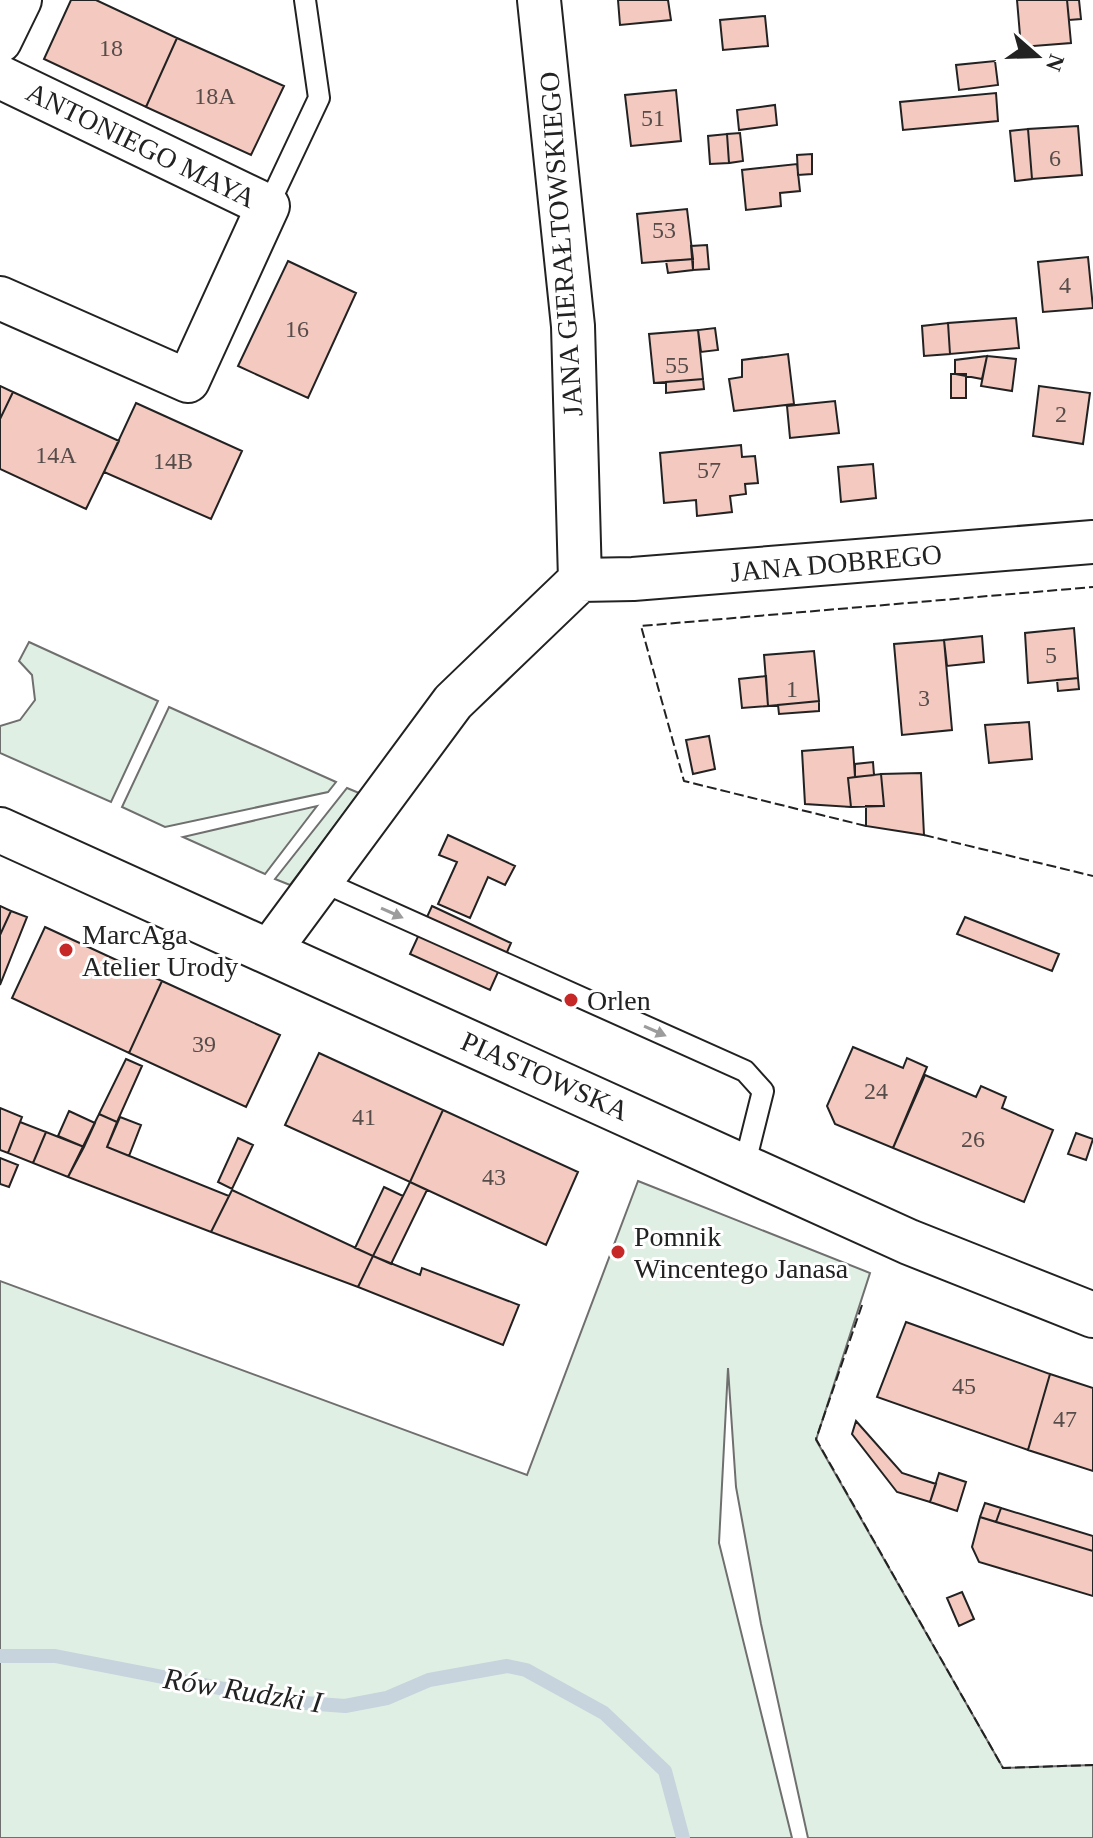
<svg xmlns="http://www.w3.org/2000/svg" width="1093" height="1838" font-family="'Times New Roman',serif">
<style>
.green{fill:#e0efe3;stroke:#6f6f6f;stroke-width:2}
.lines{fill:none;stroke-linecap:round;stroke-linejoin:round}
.stream{stroke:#c7d3dd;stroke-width:14}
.building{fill:#f3c9c0;stroke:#222;stroke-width:2}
.lane-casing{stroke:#222;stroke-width:24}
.street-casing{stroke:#222;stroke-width:46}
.secondary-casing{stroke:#222;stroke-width:48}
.lane{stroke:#fff;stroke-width:20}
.street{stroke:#fff;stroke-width:42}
.secondary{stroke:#fff;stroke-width:44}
.fence{stroke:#222;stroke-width:2;stroke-dasharray:10 4;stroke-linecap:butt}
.oneway{fill:#9c9c9c}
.poi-dot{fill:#c62828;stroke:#fff;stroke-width:3}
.labels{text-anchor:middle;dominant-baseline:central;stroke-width:6;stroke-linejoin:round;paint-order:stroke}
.number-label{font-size:24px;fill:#564c4a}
.street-label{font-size:28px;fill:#222;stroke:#fff}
.poi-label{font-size:28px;fill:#222;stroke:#fff;text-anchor:start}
.water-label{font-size:30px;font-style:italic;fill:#222;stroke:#fff}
</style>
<rect width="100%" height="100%" fill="#fff"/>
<path class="green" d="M 29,642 L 158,701 L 111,802 L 0,753 L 0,726 L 20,720 L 35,700 L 32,675 L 19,661 Z
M 169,707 L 336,782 L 328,792 L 165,827 L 122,807 Z
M 347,788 L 359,793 L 290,885 L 275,879 Z
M 317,806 L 265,874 L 183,837 Z
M 638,1181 L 870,1273 L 816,1440 L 1003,1768 L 1093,1765 L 1093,1838 L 808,1838 L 761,1624 L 736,1487 L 728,1368 L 719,1543 L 792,1838 L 0,1838 L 0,1281 L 527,1475 Z"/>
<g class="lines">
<path class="stream" d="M 0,1656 L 55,1656 L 291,1702 L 345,1706 L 387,1698 L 429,1680 L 507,1666 L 526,1670 L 604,1713 L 665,1771 L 683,1838"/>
</g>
<path class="building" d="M 71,0 L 96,0 L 177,38 L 146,107 L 44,59 Z
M 618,0 L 668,0 L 671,20 L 620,25 Z
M 1017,0 L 1067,0 L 1071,43 L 1021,47 Z
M 1067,0 L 1079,0 L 1081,19 L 1069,20 Z
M 765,16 L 768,46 L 723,50 L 720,20 Z
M 177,38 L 284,86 L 251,155 L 146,107 Z
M 995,61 L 998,85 L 959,90 L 956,65 Z
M 676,90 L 681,141 L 631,146 L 625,95 Z
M 996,93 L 998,121 L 903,130 L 900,102 Z
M 775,105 L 777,125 L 739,130 L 737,110 Z
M 1078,126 L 1082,175 L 1032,179 L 1028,129 Z
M 1028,129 L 1032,179 L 1015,181 L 1010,131 Z
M 740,133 L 743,161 L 729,163 L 727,134 Z
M 727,134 L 729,163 L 710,164 L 708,136 Z
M 812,154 L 812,174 L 798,175 L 797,155 Z
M 797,164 L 800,191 L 780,193 L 781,206 L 746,210 L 742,170 Z
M 687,209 L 693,259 L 642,263 L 637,214 Z
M 707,245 L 709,269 L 693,270 L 691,246 Z
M 1088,257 L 1093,308 L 1043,312 L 1038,262 Z
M 693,259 L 693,270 L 668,273 L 666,261 Z
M 288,261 L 356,293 L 308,398 L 238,366 Z
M 1016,318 L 1019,348 L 950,354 L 948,323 Z
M 948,323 L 950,354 L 924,356 L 922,326 Z
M 715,328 L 718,350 L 701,352 L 698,330 Z
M 698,330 L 703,379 L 654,383 L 649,334 Z
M 788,354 L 794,404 L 734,411 L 729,379 L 742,377 L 742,360 Z
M 987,356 L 1016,359 L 1012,391 L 981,386 Z
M 987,356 L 982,379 L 955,374 L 955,360 Z
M 951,374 L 966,374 L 966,398 L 951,398 Z
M 703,379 L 704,389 L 666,393 L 666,382 Z
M 0,386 L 13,392 L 0,419 Z
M 1039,386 L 1090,393 L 1083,444 L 1033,436 Z
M 13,392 L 119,441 L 86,509 L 0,469 L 0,419 Z
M 835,401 L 839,433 L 790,438 L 787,406 Z
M 136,403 L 242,451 L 211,519 L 104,472 Z
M 741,445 L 742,457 L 755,456 L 758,483 L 745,484 L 746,494 L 730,496 L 732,512 L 697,516 L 696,500 L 664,503 L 660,453 Z
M 873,464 L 876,498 L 841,502 L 838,467 Z
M 1074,628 L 1078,678 L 1028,683 L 1025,633 Z
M 982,636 L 984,662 L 947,666 L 944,640 Z
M 944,640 L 952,730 L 902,735 L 894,644 Z
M 814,651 L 819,701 L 768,706 L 764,655 Z
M 766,676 L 768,706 L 742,708 L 739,679 Z
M 1078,678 L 1079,689 L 1058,691 L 1057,680 Z
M 819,701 L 819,711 L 779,714 L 778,705 Z
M 1029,722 L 1032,759 L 989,763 L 985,725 Z
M 709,736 L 715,769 L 693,774 L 686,740 Z
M 853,747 L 855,777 L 848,778 L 851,807 L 805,804 L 802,751 Z
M 873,762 L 874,775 L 855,777 L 855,764 Z
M 921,773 L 924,835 L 866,826 L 866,806 L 884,806 L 881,774 Z
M 881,774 L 884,806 L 851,807 L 848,778 Z
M 448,835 L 515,866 L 505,885 L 488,877 L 470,918 L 438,904 L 457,862 L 439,855 Z
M 0,906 L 11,911 L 0,935 Z
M 432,906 L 511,943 L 490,990 L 410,954 Z
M 11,911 L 27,917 L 0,985 L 0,935 Z
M 965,917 L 1059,954 L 1052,971 L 957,934 Z
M 45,927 L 162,981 L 129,1053 L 12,998 Z
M 162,981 L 280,1035 L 246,1107 L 129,1053 Z
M 853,1047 L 903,1068 L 907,1058 L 927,1067 L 893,1148 L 835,1124 L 827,1106 Z
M 319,1053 L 443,1110 L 410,1182 L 285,1125 Z
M 126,1059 L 142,1066 L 117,1122 L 99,1114 Z
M 925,1075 L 976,1097 L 981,1086 L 1006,1097 L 1002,1108 L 1053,1130 L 1024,1202 L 893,1148 Z
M 0,1108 L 22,1117 L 8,1153 L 0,1150 Z
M 443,1110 L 578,1172 L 546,1245 L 410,1182 Z
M 69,1111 L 95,1123 L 84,1147 L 58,1136 Z
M 99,1114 L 117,1122 L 107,1147 L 229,1196 L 211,1232 L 68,1177 Z
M 120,1117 L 141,1125 L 129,1156 L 107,1147 Z
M 20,1122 L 46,1132 L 33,1163 L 8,1153 Z
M 46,1132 L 84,1147 L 68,1177 L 33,1163 Z
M 1076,1133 L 1093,1139 L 1086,1160 L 1068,1154 Z
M 238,1138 L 253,1145 L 232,1189 L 218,1182 Z
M 0,1158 L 18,1165 L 9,1187 L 0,1184 Z
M 410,1182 L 427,1190 L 391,1264 L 373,1256 Z
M 384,1187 L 403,1196 L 373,1256 L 355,1248 Z
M 232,1190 L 373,1256 L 358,1287 L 211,1232 Z
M 373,1256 L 420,1275 L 422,1268 L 519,1305 L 503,1345 L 358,1287 Z
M 906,1322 L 1050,1374 L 1028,1450 L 877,1397 Z
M 1050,1374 L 1093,1388 L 1093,1471 L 1028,1450 Z
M 856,1421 L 902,1473 L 936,1484 L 930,1502 L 897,1492 L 852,1434 Z
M 939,1473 L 966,1482 L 957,1511 L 930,1502 Z
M 985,1503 L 1001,1508 L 996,1522 L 980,1517 Z
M 1001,1508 L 1093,1536 L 1093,1551 L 996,1522 Z
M 980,1517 L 1093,1551 L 1093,1596 L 979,1562 L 972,1547 Z
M 962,1592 L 974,1619 L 959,1626 L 947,1598 Z"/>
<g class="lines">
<defs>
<path id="lane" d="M 268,206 L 319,98 L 305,0
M 321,881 L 745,1071 L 763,1091 L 744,1167"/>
<path id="street" d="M 0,41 L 20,0
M 0,77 L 268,206 L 188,381 L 0,298
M 580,580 L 633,579 L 1093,542
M 269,951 L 453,702 L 580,580 L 573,326 L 539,0"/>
<path id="secondary" d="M 0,830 L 909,1242 L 1093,1315"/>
</defs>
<use href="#lane" class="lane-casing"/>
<use href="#street" class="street-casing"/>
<use href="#secondary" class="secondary-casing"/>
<use href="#lane" class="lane"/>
<use href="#street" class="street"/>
<use href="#secondary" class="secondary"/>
<path class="fence" d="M 866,826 L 684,781 L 641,626 L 1093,587
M 924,835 L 1093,876
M 862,1305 L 816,1439 L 1003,1768 L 1093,1765"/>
</g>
<defs><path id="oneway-solid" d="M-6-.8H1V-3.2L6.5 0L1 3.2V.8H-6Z" transform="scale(2)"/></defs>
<g class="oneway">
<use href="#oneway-solid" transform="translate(392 913) rotate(24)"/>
<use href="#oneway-solid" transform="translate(655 1031) rotate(24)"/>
</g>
<g class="poi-dot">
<circle cx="66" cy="950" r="8"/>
<circle cx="571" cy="1000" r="8"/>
<circle cx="618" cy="1252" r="8"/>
</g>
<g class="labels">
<g class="number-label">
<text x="111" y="48">18</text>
<text x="215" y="96">18A</text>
<text x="653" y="118">51</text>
<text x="1055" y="158">6</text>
<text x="664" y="230">53</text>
<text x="1065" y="285">4</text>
<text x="297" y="329">16</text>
<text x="677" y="365">55</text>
<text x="1061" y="414">2</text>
<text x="56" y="455">14A</text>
<text x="173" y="461">14B</text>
<text x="709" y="470">57</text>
<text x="1051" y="655">5</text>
<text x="792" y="689">1</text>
<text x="924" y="698">3</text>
<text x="204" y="1044">39</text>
<text x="876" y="1091">24</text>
<text x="364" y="1117">41</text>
<text x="973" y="1139">26</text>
<text x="494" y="1177">43</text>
<text x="964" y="1386">45</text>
<text x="1065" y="1419">47</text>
</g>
<g class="street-label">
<text transform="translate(141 145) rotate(26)">ANTONIEGO MAYA</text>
<text transform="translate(561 244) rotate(-94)">JANA GIERAŁTOWSKIEGO</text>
<text transform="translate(836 563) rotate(-5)">JANA DOBREGO</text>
<text transform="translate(545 1076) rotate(24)">PIASTOWSKA</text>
</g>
<g class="poi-label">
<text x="82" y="934">MarcAga<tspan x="82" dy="32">Atelier Urody</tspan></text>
<text x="587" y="1000">Orlen</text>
<text x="634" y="1236">Pomnik<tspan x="634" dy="32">Wincentego Janasa</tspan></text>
</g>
<g class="water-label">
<text transform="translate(243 1690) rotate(9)">Rów Rudzki I</text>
</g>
</g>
<g transform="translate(1037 56) rotate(110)" stroke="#ffffff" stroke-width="6" paint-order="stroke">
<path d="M0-6L14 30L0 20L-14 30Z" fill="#222222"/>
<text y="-12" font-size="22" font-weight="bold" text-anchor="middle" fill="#222222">N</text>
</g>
</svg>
